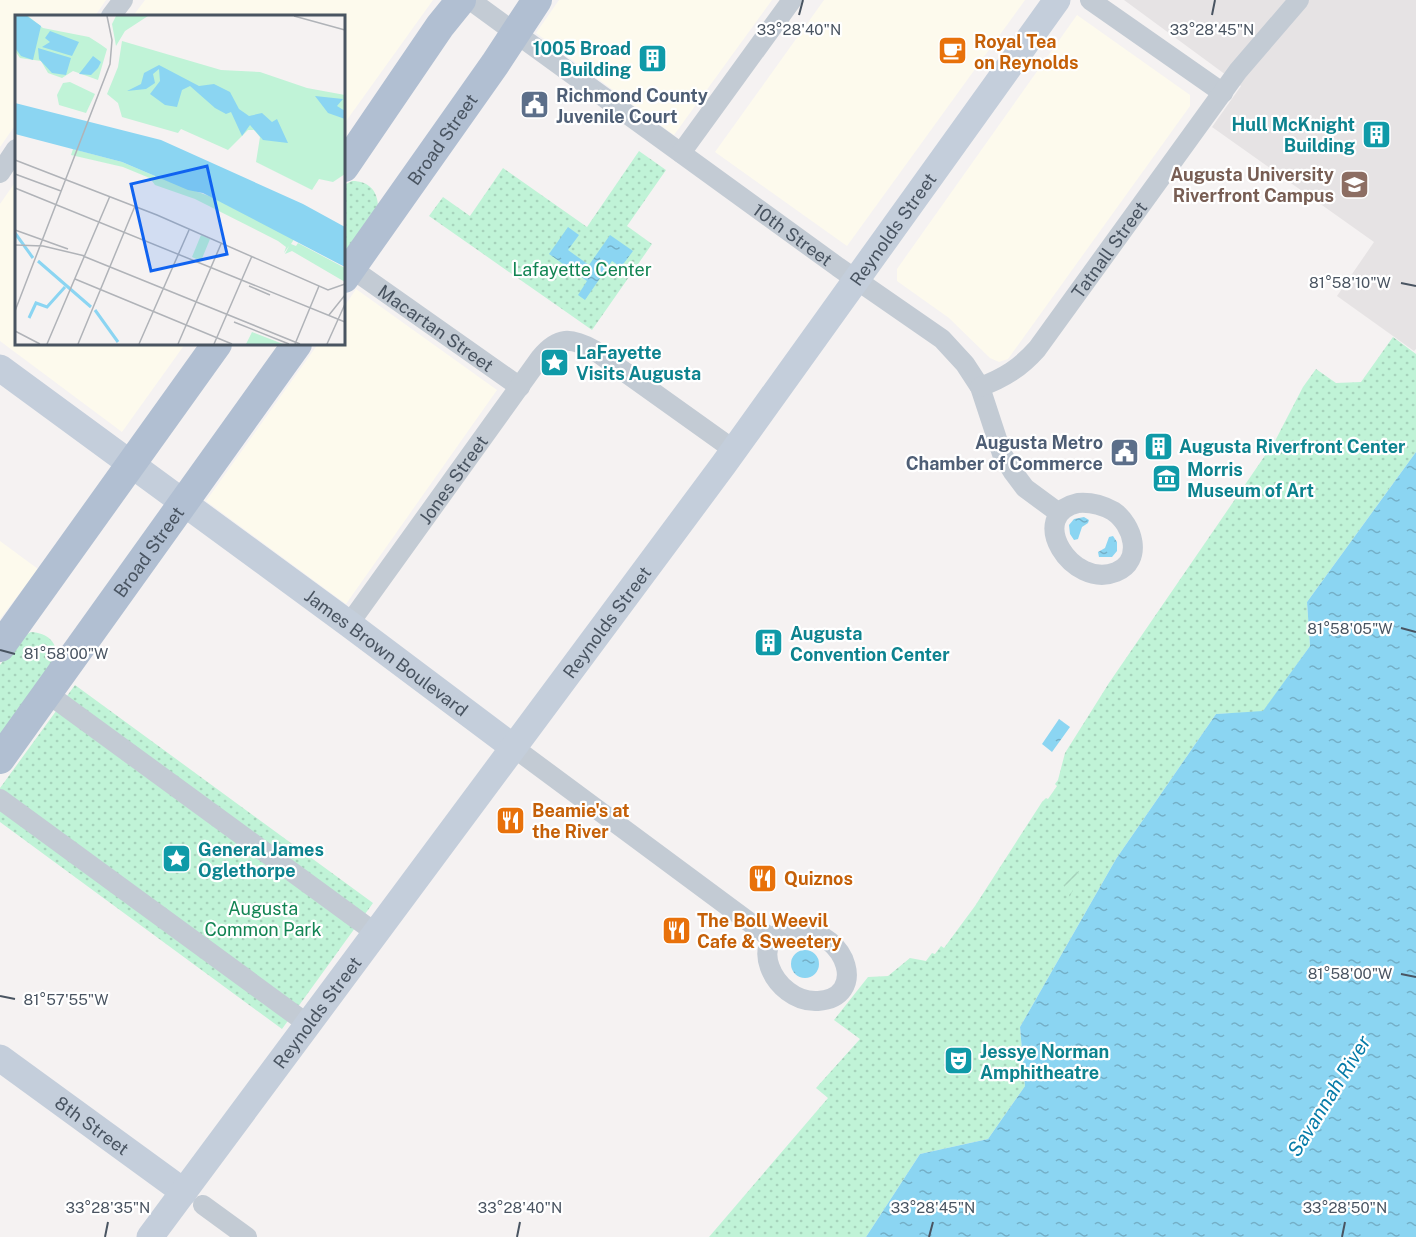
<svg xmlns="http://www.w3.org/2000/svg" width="1416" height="1237" font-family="'Public Sans',sans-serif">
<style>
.commercial{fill:#fdfaed}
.education{fill:#e6e3e4}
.grass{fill:url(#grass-dots)}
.garden{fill:url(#garden-furrows)}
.water{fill:url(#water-ripples)}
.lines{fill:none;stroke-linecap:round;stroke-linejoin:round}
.street{stroke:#c3cbd4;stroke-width:20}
.secondary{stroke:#c4cedb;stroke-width:27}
.primary{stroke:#b1bfd2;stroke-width:30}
.ticks{fill:none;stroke:#495461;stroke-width:2}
.labels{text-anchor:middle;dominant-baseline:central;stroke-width:4.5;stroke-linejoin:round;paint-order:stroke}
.food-label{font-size:18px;font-weight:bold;fill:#c56008;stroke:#fff;text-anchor:start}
.culture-label{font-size:18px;font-weight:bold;fill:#0d838f;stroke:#fff;text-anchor:start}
.service-label{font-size:18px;font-weight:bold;fill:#4e5e75;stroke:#fff;text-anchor:start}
.street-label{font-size:18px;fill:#495461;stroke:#fff}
.education-label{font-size:18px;font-weight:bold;fill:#785e54;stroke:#fff;text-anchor:end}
.park-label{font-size:18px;fill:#128453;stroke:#fff}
.water-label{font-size:20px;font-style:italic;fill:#057ba8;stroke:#fff}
.inset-river{fill:none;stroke:#8bd5f2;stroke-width:3}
.inset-road{fill:none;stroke:#b0b3b8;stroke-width:1.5}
.view{fill:#1063f0;fill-opacity:0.15;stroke:#1063f0;stroke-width:3}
.inset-edge{fill:none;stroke:#495461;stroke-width:3}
.ticks-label{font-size:15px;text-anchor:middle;fill:#495461;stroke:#fff;stroke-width:4.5;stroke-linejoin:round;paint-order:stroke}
</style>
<defs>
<pattern id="grass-dots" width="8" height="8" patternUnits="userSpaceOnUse" patternTransform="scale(1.5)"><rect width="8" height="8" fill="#c0f3d7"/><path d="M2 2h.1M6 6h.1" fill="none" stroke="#a6d2bb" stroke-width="1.8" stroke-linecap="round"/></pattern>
<pattern id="garden-furrows" width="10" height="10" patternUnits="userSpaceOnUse" patternTransform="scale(1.5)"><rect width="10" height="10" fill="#c0f3d7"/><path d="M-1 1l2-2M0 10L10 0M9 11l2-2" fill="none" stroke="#a6d2bb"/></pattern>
<pattern id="water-ripples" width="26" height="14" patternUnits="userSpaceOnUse" patternTransform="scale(1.5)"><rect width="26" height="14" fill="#8bd5f2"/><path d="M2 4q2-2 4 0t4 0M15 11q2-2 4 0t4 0" fill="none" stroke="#74afc7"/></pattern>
</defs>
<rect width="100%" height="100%" fill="#f5f2f2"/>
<path class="commercial" d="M 0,0 L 106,0 L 95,16 L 16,16 L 16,124 L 0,147 Z
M 145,0 L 433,0 L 344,124 L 344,16 L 133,16 Z
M 559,0 L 772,0 L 674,135 L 536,33 Z
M 824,0 L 1025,0 L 847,246 L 715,152 Z
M 1077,15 L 1190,95 L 1190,106 L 1008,359 L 999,362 L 990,358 L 949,318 L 897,281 L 897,269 Z
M 16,181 L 16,344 L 185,344 L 122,432 L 0,341 L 0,204 Z
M 356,289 L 497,390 L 346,604 L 206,501 L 318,344 L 344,344 L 344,307 Z
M 0,541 L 38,569 L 0,619 Z"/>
<path class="education" d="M 1124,0 L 1416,0 L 1416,349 L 1414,351 L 1337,296 L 1374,242 L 1212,127 L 1241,86 Z"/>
<path class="grass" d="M 639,151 L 666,170 L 627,226 L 652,244 L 592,330 L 429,216 L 443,197 L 470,216 L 503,168 L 587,227 Z
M 352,181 C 369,181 378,191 378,207 L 344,259 L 344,185 Z
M 1393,337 L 1416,354 L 1416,452 L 1307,602 L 1310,646 L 1263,712 L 1216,714 L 1116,859 L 1020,1027 L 1025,1086 L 988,1139 L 920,1154 L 866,1237 L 709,1237 L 828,1098 L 816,1088 L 860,1039 L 834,1020 L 868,977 L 888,976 L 910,958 L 926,961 L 932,953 L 935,954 L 941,946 L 944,948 L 975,906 L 1042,802 L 1046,798 L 1048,799 L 1057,786 L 1055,784 L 1058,780 L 1065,753 L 1109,683 L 1275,441 L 1303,387 L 1316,369 L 1336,383 L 1361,382 Z
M 31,632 C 48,633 57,642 57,658 L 0,742 L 0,665 L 19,639 Z
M 75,685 L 373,903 L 282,1029 L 0,822 L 0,788 Z"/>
<path class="garden" d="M 1079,871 L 1070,897 L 1061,880 Z"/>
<path class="water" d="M 568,227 L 579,235 L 568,250 L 589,265 L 610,235 L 633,251 L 621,267 L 612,261 L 585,300 L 578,295 L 587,281 L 549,254 Z
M 1416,452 L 1416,1237 L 866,1237 L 920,1154 L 988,1139 L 1025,1086 L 1020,1027 L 1116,859 L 1216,714 L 1263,711 L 1310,646 L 1307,602 Z
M 1084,517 L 1089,520 L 1088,523 L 1082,527 L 1078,539 L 1074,540 L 1070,534 L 1069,525 L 1074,519 Z
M 1113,536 L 1117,542 L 1117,551 L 1112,557 L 1099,557 L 1098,552 L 1105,548 L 1109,537 Z
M 1059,719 L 1070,727 L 1052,752 L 1042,744 Z
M791 964a14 14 0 1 1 28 0a14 14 0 1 1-28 0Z"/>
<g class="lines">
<g class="street">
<path id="s1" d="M 470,0 L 838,267 L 942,339 L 965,364 L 980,387 L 1002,454 L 1013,472 L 1025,488 L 1059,513"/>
<path d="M 1090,0 L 1223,93"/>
<path d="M 111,16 L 123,0"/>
<path d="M 681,153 L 792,0"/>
<path d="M 0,173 L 16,149"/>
<path id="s2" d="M 351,268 L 520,387"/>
<path id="s3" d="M 980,387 C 1004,378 1020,368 1037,349 L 1238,71 L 1299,0"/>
<path d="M 1078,503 C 1090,502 1102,505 1113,511 C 1133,524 1144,561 1116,572 C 1072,590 1025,515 1078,503 Z"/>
<path id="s4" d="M 349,624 L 540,358 C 558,336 571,337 594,350 L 734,450"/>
<path d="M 47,693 L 377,934"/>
<path d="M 513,747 L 772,939"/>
<path d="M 0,799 L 309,1025"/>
<path d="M 798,929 C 849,933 867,998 818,1001 C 773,1004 741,931 798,929 Z"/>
<path d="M 203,1205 L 247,1237"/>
</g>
<g class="secondary">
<path id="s5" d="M 0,368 L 349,624 L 513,747"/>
<path id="s6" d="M 0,1058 L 184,1192"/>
<path id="s7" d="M 150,1237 L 724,464 L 1057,0"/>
</g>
<g class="primary">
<path d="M 344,167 L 440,26 L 461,0"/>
<path id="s8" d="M 344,278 L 495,64 L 537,0"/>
<path d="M 0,647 L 217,344"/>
<path id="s9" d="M 0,759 L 297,344"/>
</g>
</g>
<path class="ticks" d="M 799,15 L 803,0M 1212,15 L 1215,0M 1401,283 L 1416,286M 1401,628 L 1416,632M 0,650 L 15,654M 1401,974 L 1416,977M 0,996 L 15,999M 105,1237 L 108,1222M 517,1237 L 520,1222M 929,1237 L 933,1222M 1342,1237 L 1345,1222"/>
<defs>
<symbol id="cafe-square" viewBox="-11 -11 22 22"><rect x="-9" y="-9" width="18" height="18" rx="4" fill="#e8710a" stroke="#fff"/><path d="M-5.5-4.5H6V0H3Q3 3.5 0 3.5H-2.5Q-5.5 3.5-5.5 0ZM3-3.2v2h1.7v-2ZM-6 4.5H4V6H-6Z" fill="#fff"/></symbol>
<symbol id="building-square" viewBox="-11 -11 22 22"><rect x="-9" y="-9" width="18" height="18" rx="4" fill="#0f9aa8" stroke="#fff"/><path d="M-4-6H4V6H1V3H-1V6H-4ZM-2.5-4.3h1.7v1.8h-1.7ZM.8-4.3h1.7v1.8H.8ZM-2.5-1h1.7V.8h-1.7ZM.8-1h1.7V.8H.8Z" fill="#fff"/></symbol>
<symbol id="civic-square" viewBox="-11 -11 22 22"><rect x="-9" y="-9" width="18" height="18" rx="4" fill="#5c6f8a" stroke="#fff"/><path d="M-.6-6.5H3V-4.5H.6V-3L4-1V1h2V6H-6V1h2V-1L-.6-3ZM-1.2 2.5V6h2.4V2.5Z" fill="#fff"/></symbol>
<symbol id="university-square" viewBox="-11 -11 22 22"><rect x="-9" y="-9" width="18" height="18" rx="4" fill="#8d6e63" stroke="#fff"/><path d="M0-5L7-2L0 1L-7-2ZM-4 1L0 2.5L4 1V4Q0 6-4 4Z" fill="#fff"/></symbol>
<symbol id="sight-square" viewBox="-11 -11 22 22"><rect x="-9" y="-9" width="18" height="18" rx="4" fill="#0f9aa8" stroke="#fff"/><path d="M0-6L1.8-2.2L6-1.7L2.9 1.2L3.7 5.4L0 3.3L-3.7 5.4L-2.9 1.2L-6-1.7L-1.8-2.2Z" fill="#fff"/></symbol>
<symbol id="museum-square" viewBox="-11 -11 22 22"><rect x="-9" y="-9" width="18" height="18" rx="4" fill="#0f9aa8" stroke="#fff"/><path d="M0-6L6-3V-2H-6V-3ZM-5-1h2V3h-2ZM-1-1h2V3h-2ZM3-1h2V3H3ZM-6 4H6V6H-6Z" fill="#fff"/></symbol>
<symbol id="restaurant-square" viewBox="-11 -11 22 22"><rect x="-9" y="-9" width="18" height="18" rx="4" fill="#e8710a" stroke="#fff"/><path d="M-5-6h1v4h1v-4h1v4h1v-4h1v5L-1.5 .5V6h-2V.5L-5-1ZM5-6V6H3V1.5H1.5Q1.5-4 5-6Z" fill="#fff"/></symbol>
<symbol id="theatre-square" viewBox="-11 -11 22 22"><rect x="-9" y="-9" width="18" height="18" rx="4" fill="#0f9aa8" stroke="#fff"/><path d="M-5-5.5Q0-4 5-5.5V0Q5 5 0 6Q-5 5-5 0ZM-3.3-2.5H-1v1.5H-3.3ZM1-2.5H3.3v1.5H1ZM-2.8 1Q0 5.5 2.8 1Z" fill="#fff"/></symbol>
</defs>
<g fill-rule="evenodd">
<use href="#cafe-square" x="936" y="34" width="33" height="33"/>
<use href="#building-square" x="636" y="42" width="33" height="33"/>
<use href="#civic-square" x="518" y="88" width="33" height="33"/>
<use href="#building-square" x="1360" y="118" width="33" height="33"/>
<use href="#university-square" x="1338" y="168" width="33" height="33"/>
<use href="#sight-square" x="538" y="346" width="33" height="33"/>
<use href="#building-square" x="1142" y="430" width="33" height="33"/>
<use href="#civic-square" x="1108" y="436" width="33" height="33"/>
<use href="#museum-square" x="1150" y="462" width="33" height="33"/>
<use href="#building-square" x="752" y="626" width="33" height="33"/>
<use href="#restaurant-square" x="494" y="804" width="33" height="33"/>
<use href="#sight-square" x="160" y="842" width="33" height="33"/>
<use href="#restaurant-square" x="746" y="862" width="33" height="33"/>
<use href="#restaurant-square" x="660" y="914" width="33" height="33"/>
<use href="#theatre-square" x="942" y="1044" width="33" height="33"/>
</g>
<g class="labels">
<g class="food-label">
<text x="974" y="41">Royal Tea<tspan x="974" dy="21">on Reynolds</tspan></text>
<text x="532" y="810">Beamie's at<tspan x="532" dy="21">the River</tspan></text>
<text x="784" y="878">Quiznos</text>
<text x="697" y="920">The Boll Weevil<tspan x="697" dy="21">Cafe &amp; Sweetery</tspan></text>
</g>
<g class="culture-label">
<text x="631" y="48" text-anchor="end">1005 Broad<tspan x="631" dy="21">Building</tspan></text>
<text x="1355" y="124" text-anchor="end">Hull McKnight<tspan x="1355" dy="21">Building</tspan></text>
<text x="576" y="352">LaFayette<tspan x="576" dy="21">Visits Augusta</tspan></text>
<text x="1179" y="446">Augusta Riverfront Center</text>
<text x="1187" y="469">Morris<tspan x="1187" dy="21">Museum of Art</tspan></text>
<text x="790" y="633">Augusta<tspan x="790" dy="21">Convention Center</tspan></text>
<text x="198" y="849">General James<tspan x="198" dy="21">Oglethorpe</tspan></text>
<text x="980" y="1051">Jessye Norman<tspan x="980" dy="21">Amphitheatre</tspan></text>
</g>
<g class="service-label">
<text x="556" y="95">Richmond County<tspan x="556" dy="21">Juvenile Court</tspan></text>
<text x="1103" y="442" text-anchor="end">Augusta Metro<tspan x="1103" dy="21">Chamber of Commerce</tspan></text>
</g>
<g class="street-label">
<text stroke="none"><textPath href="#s8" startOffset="170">Broad Street</textPath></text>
<text stroke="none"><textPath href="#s7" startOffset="1252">Reynolds Street</textPath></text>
<text stroke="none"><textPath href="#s1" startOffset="399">10th Street</textPath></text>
<text stroke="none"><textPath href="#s3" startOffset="192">Tatnall Street</textPath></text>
<text stroke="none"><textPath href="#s2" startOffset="104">Macartan Street</textPath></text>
<text stroke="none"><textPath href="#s4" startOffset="178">Jones Street</textPath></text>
<text stroke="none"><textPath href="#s9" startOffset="255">Broad Street</textPath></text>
<text stroke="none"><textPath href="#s7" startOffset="766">Reynolds Street</textPath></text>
<text stroke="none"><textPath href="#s5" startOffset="480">James Brown Boulevard</textPath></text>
<text stroke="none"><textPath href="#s7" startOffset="280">Reynolds Street</textPath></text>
<text stroke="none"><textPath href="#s6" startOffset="114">8th Street</textPath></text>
</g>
<g class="education-label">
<text x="1334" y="174">Augusta University<tspan x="1334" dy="21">Riverfront Campus</tspan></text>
</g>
<g class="park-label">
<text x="582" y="269">Lafayette Center</text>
<text x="263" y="908">Augusta<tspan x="263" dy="21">Common Park</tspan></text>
</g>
<g class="water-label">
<text transform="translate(1329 1096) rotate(-58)">Savannah River</text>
</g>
</g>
<g transform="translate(15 15)">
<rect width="330" height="330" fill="#f5f2f2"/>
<path d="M 0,1 L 13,1 L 28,13 L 74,22 L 85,29 L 92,34 L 83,65 L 58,56 L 47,63 L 33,58 L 26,46 L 5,43 L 0,36 ZM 101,1 L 133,1 L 110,16 L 101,31 L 97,9 ZM 107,26 L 206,55 L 245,57 L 292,73 L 330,80 L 330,159 L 318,167 L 304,164 L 297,175 L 241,147 L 245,122 L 239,115 L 233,115 L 213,135 L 166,114 L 163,118 L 107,102 L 103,88 L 92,79 L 103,52 ZM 140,161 L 218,190 L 281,221 L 276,229 L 281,231 L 283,228 L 330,253 L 330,267 L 277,236 L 270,239 L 274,231 L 269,238 L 271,232 L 263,226 L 180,184 L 140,170 L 137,166 ZM 186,220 L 195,224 L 186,246 L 177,242 ZM 237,317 L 268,329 L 231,329 Z" fill="#c0f3d7"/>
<path d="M 58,134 L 107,147 L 140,161 L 137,164 L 108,152 L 56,140 Z" fill="#c0f3d7"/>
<path d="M 55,67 L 80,79 L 71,98 L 44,90 L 42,80 L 48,68 Z" fill="#c0f3d7"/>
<path d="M 0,1 L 12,1 L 26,11 L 18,45 L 6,41 L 0,33 ZM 35,16 L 64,27 L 57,41 L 27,32 L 35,27 L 30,23 ZM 23,33 L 56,43 L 51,60 L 37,58 L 24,44 ZM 78,41 L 86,47 L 83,53 L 76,60 L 64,59 ZM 144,50 L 184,71 L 199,69 L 215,77 L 224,94 L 234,101 L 247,98 L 257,107 L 262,104 L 273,128 L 248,125 L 235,110 L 227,121 L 216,97 L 211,99 L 200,93 L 175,71 L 167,75 L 162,92 L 150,90 L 135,79 L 145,66 L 144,54 L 138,59 L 140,68 L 131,74 L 112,76 L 126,69 L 129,58 ZM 300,81 L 328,84 L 322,91 L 330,96 L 330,104 L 313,98 ZM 0,88 L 146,125 L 288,189 L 330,212 L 330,252 L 188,178 L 173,175 L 107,147 L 0,119 Z" fill="#8bd5f2"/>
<path class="inset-river" d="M 0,218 L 18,243M 23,246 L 76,292M 80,295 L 103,327M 14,303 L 21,288 L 32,292 L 50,272"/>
<path class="inset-road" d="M 279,1 L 330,15M 0,145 L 142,200 L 313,275 L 330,269M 0,159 L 46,176M 0,173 L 330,307M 0,215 L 53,234M 0,230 L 28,231 L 70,241M 68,241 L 285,329M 60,264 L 217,329M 234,271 L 255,280M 0,296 L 95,49 L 97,25 L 92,1M 314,300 L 330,280M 219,307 L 274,329M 0,316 L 25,329M 32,329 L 95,181M 63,329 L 120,191M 124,329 L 174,215M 163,329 L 206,229M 199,329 L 237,241M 280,329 L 304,271M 312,329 L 330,289"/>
<path class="view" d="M 192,151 L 212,239 L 136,256 L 116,169 Z"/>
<rect width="330" height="330" class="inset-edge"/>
</g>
<g class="ticks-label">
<text x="799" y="35">33°28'40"N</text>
<text x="1212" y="35">33°28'45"N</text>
<text x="1350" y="288">81°58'10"W</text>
<text x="1350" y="634">81°58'05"W</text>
<text x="66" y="659">81°58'00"W</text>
<text x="1350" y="979">81°58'00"W</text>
<text x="66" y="1005">81°57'55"W</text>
<text x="108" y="1213">33°28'35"N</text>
<text x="520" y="1213">33°28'40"N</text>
<text x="933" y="1213">33°28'45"N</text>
<text x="1345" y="1213">33°28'50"N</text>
</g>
</svg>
